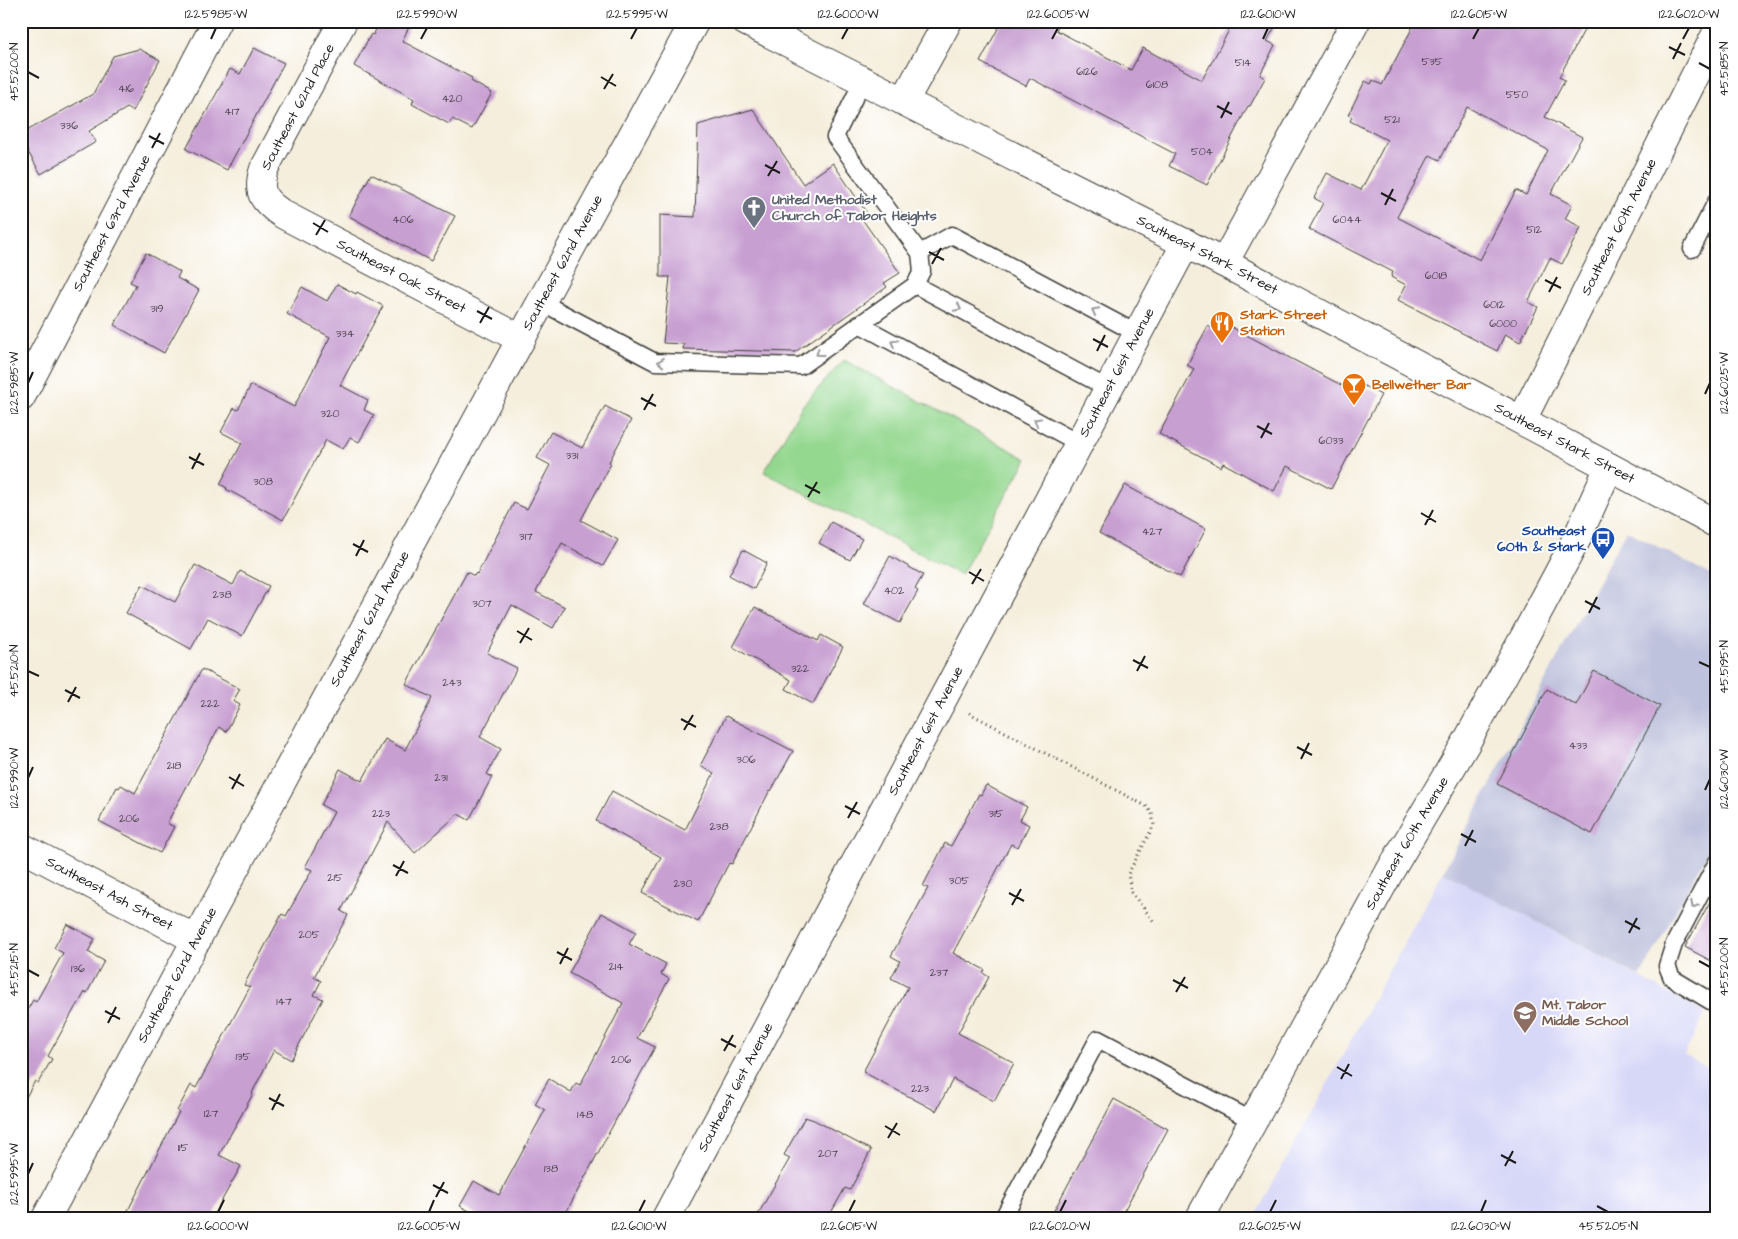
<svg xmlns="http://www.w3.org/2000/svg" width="1738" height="1239" font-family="'Architects Daughter',sans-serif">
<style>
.built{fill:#d7d7f8}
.industrial{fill:#bfc2dd}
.green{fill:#94d890;stroke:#587a56}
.building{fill:#c79fd1;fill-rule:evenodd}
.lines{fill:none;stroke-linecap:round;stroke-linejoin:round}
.lane-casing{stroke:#3d3c39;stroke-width:19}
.street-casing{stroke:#3d3c39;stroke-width:30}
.secondary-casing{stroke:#3d3c39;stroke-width:30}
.path{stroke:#3d3c39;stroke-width:3;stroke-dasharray:1 4;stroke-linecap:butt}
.lane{stroke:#fff;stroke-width:16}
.street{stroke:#fff;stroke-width:28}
.secondary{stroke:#fff;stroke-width:28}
.oneway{stroke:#999}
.ticks{fill:none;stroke:#1c1c1c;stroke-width:2}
.labels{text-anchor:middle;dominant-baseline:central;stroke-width:4;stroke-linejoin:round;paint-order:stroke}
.number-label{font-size:11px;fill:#473d49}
.street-label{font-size:14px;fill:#1c1c1c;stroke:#fff}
.worship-label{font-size:14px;font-weight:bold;fill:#5b616d;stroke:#fff;text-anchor:start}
.food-label{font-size:14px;font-weight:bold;fill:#c56008;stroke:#fff;text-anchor:start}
.transit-label{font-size:14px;font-weight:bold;fill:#164399;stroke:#fff;text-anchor:end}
.education-label{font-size:14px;font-weight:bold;fill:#785e54;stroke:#fff;text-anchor:start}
.neatline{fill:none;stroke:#1c1c1c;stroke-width:2}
.ticks-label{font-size:12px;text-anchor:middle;fill:#1c1c1c}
</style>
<rect width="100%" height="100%" fill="#fff"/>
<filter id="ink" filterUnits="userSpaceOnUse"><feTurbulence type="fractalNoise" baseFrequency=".02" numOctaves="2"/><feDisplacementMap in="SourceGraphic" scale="10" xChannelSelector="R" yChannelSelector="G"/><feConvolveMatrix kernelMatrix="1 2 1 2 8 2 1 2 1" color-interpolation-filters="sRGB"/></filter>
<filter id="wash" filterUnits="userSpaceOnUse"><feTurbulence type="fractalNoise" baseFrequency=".0096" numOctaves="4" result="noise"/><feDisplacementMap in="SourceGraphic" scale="20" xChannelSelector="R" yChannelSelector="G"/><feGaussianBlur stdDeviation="1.12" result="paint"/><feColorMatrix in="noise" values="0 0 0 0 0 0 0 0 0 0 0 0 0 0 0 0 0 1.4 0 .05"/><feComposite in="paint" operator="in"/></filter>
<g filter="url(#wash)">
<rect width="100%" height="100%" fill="#f5eedc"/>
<path class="built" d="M 1443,872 L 1706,1013 L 1684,1055 L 1717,1073 L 1717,1218 L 1254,1218 Z"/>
<path class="industrial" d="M 1626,530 L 1717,578 L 1717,836 L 1640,977 L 1443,872 Z"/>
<path class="green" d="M 844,360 L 1027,459 L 961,575 L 764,472 L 802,406 Z"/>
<g id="blocks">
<path class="building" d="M 381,21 L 412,21 L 402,41 L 472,78 L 471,81 L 492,93 L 472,129 L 452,119 L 449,124 L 412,104 L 414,99 L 354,66 L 371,34 L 373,35 Z
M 1002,21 L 1061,21 L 1056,30 L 1131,70 L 1143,48 L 1202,80 L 1234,21 L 1278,21 L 1267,41 L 1275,45 L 1260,75 L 1265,78 L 1250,106 L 1248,106 L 1207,185 L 1169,166 L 1175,154 L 1030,78 L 1026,86 L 980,62 Z
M 1416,21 L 1589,21 L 1559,77 L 1565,80 L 1545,117 L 1582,137 L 1551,194 L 1572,205 L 1565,219 L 1581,227 L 1562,264 L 1550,258 L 1528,302 L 1538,307 L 1520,342 L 1505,334 L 1497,351 L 1398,300 L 1406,285 L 1391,277 L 1393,272 L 1309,229 L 1323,203 L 1314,198 L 1327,173 L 1361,190 L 1387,140 L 1350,121 L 1352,117 L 1348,115 L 1365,81 L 1371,84 L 1373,80 L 1382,85 ZM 1467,107 L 1548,150 L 1526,195 L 1516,190 L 1480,260 L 1397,217 L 1430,155 L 1440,160 Z
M 254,48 L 284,63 L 227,170 L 186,149 L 230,69 L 240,74 Z
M 139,49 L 160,60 L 133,111 L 127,108 L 89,131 L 96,142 L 41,174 L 21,140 L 21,134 L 93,94 L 113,56 Z
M 753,109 L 803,184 L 833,163 L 868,215 L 862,219 L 900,273 L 884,283 L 887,287 L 795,352 L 683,349 L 684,344 L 663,343 L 670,277 L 660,277 L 660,215 L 695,217 L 698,125 Z
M 371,174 L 455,216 L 431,261 L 349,216 Z
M 146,253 L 180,272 L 177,278 L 199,290 L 164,353 L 114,325 L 136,285 L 130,282 Z
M 337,284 L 356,294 L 357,292 L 383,306 L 340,385 L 368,400 L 364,410 L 374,415 L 359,442 L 350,437 L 343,449 L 326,440 L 283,520 L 226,489 L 227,488 L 220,484 L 242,443 L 221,432 L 234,408 L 238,410 L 251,385 L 294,407 L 330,337 L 287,314 L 302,287 L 327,301 Z
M 1220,321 L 1343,386 L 1347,377 L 1381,395 L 1331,489 L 1287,466 L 1274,491 L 1223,463 L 1221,467 L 1159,434 L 1194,369 L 1187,365 L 1208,326 L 1215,330 Z
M 605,406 L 631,420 L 609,462 L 611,464 L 581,520 L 618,540 L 603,566 L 562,543 L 536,592 L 565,607 L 553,628 L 512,605 L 487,653 L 517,668 L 480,737 L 501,749 L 487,774 L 492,777 L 469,820 L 458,814 L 415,853 L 388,822 L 341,911 L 348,915 L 314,977 L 321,981 L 314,995 L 323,999 L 291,1060 L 274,1050 L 252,1093 L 253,1094 L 219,1155 L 241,1166 L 212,1218 L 124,1218 L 179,1112 L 177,1111 L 191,1085 L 196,1088 L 250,987 L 244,985 L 282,914 L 286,916 L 312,870 L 305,867 L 334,812 L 321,805 L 340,769 L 362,781 L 385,739 L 405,750 L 432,698 L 406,684 L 467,572 L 474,576 L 476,573 L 477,574 L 514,503 L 527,509 L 550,465 L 537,458 L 551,432 L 582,448 Z
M 1125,485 L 1206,529 L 1180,577 L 1099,533 Z
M 831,522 L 862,539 L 850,560 L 819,543 Z
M 743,550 L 767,563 L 754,589 L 729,575 Z
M 890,556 L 923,575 L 915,589 L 918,591 L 900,623 L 864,604 Z
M 195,565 L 233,585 L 240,571 L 269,586 L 242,636 L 208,618 L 191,649 L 126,613 L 142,585 L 175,602 Z
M 755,607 L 818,641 L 821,635 L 843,647 L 813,704 L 786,689 L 791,680 L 733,647 Z
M 202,669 L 240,689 L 233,701 L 240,705 L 226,732 L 219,727 L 167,823 L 174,827 L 160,853 L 99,821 L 117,787 L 119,788 L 121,785 L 135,793 Z
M 1594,671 L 1660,706 L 1592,834 L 1497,784 L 1547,689 L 1576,705 Z
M 726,716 L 793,751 L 771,791 L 770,790 L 732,864 L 729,863 L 698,922 L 642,893 L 661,857 L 596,821 L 612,791 L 685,830 L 714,773 L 700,766 Z
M 986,785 L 1027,807 L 1020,820 L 1029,825 L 1018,847 L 1011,844 L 953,953 L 985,970 L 983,973 L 989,977 L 958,1033 L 1014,1063 L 994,1101 L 953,1079 L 936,1111 L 863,1072 L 908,987 L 891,978 L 900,961 L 891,956 L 928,888 L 923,886 L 945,843 L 951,846 L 979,794 L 981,795 Z
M 1717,889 L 1717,964 L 1685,947 Z
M 602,913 L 636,932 L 629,944 L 666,964 L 661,974 L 669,979 L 637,1038 L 655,1047 L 563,1218 L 483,1218 L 460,1206 L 474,1181 L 499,1195 L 545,1110 L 535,1104 L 549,1079 L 571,1092 L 576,1083 L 580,1085 L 623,1003 L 569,973 Z
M 67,924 L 95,939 L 88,952 L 104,961 L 87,993 L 85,992 L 77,1006 L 76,1006 L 48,1056 L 52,1059 L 38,1083 L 35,1081 L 21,1106 L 21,1021 L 33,1000 L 36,1002 L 63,953 L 54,948 Z
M 1114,1099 L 1168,1129 L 1120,1218 L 1050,1218 Z
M 805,1117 L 814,1120 L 871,1150 L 850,1190 L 845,1188 L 828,1218 L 756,1218 L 790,1158 L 784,1155 Z"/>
</g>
</g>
<g filter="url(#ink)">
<use href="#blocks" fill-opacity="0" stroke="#3d3c39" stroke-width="1"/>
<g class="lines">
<defs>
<path id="lane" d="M 1692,249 L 1717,200
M 920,253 L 952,235 L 1138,334
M 915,285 L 1109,389
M 541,302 L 655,362 L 801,366 L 915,285 L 922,271 L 920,253 L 835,137 L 863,80
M 859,324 L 1080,444
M 1717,862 L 1674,944 L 1667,966 L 1672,978 L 1717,1005
M 1003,1218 L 1098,1039 L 1253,1121"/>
<g id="street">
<path id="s1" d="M 343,21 L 264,169 C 256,193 264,202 284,215 L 521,339"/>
<path d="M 904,101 L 948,21"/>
<path d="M 1224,263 L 1356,21"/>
<path id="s2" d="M 21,397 L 217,21"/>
<path id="s3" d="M 21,847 L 197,940"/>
<path id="s4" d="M 46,1218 L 521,339 L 695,21"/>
<path id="s5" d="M 666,1218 L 1186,243"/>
</g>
<g id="secondary">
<path id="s6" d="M 745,21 L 1224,263 L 1717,524"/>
<path id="s7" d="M 1522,420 L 1717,32"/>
<path id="s8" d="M 1200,1218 L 1390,871 L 1466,743 L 1526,634 L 1576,540 L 1609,467"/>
</g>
</defs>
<use href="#lane" class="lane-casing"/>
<use href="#street" class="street-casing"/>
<use href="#secondary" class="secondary-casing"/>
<path class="path" d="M 969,713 L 1146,806 L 1152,813 L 1154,825 L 1128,874 L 1131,892 L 1155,923"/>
<use href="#lane" class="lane"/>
<use href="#street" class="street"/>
<use href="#secondary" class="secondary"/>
</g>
<defs><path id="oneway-chevron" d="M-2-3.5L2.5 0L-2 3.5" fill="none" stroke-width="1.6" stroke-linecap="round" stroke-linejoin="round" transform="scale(1.25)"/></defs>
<g class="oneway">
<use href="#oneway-chevron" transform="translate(958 308) rotate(28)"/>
<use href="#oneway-chevron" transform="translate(1095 311) rotate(-152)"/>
<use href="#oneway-chevron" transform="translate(894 343) rotate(-151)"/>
<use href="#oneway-chevron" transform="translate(819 353) rotate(144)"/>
<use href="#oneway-chevron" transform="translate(661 362) rotate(-175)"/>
<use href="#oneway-chevron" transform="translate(1037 421) rotate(-151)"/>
<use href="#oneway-chevron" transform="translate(1694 905) rotate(117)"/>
</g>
</g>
<path class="ticks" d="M 211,39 L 216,28M 421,39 L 427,28M 631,39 L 637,28M 842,39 L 848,28M 1052,39 L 1058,28M 1263,39 L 1268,28M 1473,39 L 1479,28M 1683,39 L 1689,28M 1669,47 L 1685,55M 1673,59 L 1681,43M 1699,63 L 1710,69M 28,72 L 39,78M 601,77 L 616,86M 604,89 L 613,74M 1217,106 L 1232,114M 1221,118 L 1229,102M 149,136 L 164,144M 152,148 L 160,133M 765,165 L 780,173M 768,176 L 777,161M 1381,193 L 1396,201M 1385,205 L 1393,189M 313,223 L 328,232M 316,235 L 325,220M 929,252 L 944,260M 932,264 L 941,248M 1545,280 L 1561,288M 1549,292 L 1557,277M 477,311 L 492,319M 480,323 L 489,307M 1093,339 L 1108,347M 1097,351 L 1105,335M 28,383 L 33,372M 1705,394 L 1710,383M 641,398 L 656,406M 644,410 L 653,394M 1257,426 L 1272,434M 1261,438 L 1269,423M 189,457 L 204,465M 192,469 L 200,453M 805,485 L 820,493M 808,497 L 817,482M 1421,513 L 1436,522M 1425,525 L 1433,510M 353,544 L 368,552M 356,556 L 364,540M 969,572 L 984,581M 972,584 L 981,569M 1585,601 L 1600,609M 1589,613 L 1597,597M 517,631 L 532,640M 520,643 L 529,628M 1133,660 L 1148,668M 1699,662 L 1710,667M 28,671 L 39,676M 1137,671 L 1145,656M 65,690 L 80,698M 68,702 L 76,687M 681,719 L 696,727M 684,730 L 693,715M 1297,747 L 1312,755M 1301,759 L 1309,743M 229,777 L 244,786M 28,778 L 33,767M 232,789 L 240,774M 1705,790 L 1710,779M 845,806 L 860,814M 848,818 L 857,802M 1461,834 L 1476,842M 1465,846 L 1473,830M 393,865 L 408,873M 396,876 L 404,861M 1009,893 L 1024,901M 1012,905 L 1021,889M 1625,921 L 1640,929M 1629,933 L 1637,918M 557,952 L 572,960M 1699,961 L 1710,967M 560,964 L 568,948M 28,970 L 39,976M 1173,980 L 1188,988M 1176,992 L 1185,977M 105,1011 L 120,1019M 108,1023 L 116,1007M 721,1039 L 736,1047M 724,1051 L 733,1035M 1337,1067 L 1352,1076M 1341,1079 L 1349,1064M 269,1098 L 284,1106M 272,1110 L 280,1094M 885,1126 L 900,1135M 888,1138 L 897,1123M 1501,1155 L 1516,1163M 1505,1166 L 1513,1151M 28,1174 L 33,1163M 433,1185 L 448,1193M 436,1197 L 444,1182M 1597,1206 L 1608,1212M 218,1212 L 224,1200M 429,1212 L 434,1200M 639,1212 L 645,1200M 849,1212 L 855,1200M 1060,1212 L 1066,1200M 1270,1212 L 1276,1200M 1481,1212 L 1486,1200"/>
<defs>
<symbol id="church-pin" viewBox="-11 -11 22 30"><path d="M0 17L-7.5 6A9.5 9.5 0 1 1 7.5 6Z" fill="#6b7280" stroke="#fff"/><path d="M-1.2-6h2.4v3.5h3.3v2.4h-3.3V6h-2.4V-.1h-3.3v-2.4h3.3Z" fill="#fff"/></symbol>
<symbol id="restaurant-pin" viewBox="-11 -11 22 30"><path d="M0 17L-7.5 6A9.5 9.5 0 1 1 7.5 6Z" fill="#e8710a" stroke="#fff"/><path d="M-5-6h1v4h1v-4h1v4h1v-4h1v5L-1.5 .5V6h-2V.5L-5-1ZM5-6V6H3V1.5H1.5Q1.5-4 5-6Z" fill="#fff"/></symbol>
<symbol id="bar-pin" viewBox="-11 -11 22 30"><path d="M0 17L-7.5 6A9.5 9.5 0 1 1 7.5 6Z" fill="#e8710a" stroke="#fff"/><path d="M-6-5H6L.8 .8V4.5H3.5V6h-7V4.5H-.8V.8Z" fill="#fff"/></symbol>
<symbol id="bus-pin" viewBox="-11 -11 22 30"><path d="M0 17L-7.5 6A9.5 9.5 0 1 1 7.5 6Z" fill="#1a4fb4" stroke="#fff"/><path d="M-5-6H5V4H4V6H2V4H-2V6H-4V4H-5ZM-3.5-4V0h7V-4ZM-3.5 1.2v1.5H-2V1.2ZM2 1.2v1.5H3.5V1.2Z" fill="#fff"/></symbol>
<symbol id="school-pin" viewBox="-11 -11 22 30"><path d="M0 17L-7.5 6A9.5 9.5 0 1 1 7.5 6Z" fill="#8d6e63" stroke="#fff"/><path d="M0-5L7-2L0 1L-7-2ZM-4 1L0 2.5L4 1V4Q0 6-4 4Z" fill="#fff"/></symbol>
</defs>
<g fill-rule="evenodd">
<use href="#church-pin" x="740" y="194" width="28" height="38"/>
<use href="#restaurant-pin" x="1208" y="309" width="28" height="38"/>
<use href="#bar-pin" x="1340" y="371" width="28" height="38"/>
<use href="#bus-pin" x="1589" y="525" width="28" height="38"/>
<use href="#school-pin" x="1511" y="999" width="28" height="38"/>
</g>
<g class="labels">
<g class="number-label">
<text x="1432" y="61">535</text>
<text x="1243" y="62">514</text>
<text x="1087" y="71">6126</text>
<text x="1157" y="84">6108</text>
<text x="126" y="88">416</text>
<text x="1517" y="94">550</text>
<text x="452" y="98">420</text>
<text x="232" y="111">417</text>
<text x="1392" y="119">521</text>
<text x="69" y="125">336</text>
<text x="1202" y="151">504</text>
<text x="403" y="219">406</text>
<text x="1347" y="219">6044</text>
<text x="1534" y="229">512</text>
<text x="1436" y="275">6018</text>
<text x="1494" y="304">6012</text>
<text x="157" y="308">319</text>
<text x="1503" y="323">6000</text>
<text x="345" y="333">334</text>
<text x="330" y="413">320</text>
<text x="1331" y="440">6033</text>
<text x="572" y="455">331</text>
<text x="263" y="481">308</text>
<text x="1152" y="531">427</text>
<text x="526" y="536">317</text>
<text x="894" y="590">402</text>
<text x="222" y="594">238</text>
<text x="482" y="603">307</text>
<text x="800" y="668">322</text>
<text x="452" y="682">243</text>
<text x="210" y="703">222</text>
<text x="1578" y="745">433</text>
<text x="746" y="759">306</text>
<text x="174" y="765">218</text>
<text x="441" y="777">231</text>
<text x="381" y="813">223</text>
<text x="996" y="813">315</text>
<text x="129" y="818">206</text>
<text x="719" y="826">238</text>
<text x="335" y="877">215</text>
<text x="959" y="880">305</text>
<text x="683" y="883">230</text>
<text x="309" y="934">205</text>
<text x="616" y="966">214</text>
<text x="78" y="968">136</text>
<text x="939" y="972">237</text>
<text x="284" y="1001">147</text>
<text x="243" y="1056">135</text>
<text x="621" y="1059">206</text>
<text x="920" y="1088">223</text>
<text x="211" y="1113">127</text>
<text x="585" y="1114">148</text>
<text x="183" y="1147">115</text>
<text x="828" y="1153">207</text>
<text x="551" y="1168">138</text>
</g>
<g class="street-label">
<text transform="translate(298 107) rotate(-62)">Southeast 62nd Place</text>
<text stroke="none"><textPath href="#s2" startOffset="196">Southeast 63rd Avenue</textPath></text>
<text stroke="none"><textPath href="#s7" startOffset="216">Southeast 60th Avenue</textPath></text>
<text stroke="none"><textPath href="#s6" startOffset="518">Southeast Stark Street</textPath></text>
<text stroke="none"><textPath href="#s4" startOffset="1086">Southeast 62nd Avenue</textPath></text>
<text stroke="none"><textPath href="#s1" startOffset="356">Southeast Oak Street</textPath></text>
<text stroke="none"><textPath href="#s5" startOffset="958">Southeast 61st Avenue</textPath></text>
<text stroke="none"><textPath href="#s6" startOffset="922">Southeast Stark Street</textPath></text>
<text stroke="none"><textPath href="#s4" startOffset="681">Southeast 62nd Avenue</textPath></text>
<text stroke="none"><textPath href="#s5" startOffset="552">Southeast 61st Avenue</textPath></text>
<text stroke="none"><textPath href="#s8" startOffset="428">Southeast 60th Avenue</textPath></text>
<text stroke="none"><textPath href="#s3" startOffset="100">Southeast Ash Street</textPath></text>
<text stroke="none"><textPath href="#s4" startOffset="276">Southeast 62nd Avenue</textPath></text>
<text stroke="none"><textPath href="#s5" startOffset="148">Southeast 61st Avenue</textPath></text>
</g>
<g class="worship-label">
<text x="772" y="200">United Methodist<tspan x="772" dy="16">Church of Tabor Heights</tspan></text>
</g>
<g class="food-label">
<text x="1240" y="315">Stark Street<tspan x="1240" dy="16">Station</tspan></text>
<text x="1372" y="385">Bellwether Bar</text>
</g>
<g class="transit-label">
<text x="1586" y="531">Southeast<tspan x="1586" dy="16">60th &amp; Stark</tspan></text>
</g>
<g class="education-label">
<text x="1542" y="1005">Mt. Tabor<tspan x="1542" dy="16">Middle School</tspan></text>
</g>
</g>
<rect width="1738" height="1239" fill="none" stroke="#fff" stroke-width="55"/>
<rect x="28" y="28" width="1682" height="1184" class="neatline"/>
<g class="ticks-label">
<text x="216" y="18">122.5985°W</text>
<text x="427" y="18">122.5990°W</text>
<text x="637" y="18">122.5995°W</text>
<text x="848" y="18">122.6000°W</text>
<text x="1058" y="18">122.6005°W</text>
<text x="1268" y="18">122.6010°W</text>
<text x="1479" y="18">122.6015°W</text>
<text x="1689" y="18">122.6020°W</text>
<text transform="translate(1724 69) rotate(-90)" y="4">45.5185°N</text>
<text transform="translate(14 72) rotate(-90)" y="4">45.5200°N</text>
<text transform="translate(14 383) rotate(-90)" y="4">122.5985°W</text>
<text transform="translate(1724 383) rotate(-90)" y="4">122.6025°W</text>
<text transform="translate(1724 667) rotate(-90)" y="4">45.5195°N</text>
<text transform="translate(14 671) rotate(-90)" y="4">45.5210°N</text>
<text transform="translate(14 778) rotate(-90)" y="4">122.5990°W</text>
<text transform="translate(1724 779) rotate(-90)" y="4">122.6030°W</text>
<text transform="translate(1724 967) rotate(-90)" y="4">45.5200°N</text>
<text transform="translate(14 970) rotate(-90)" y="4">45.5215°N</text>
<text transform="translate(14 1174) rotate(-90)" y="4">122.5995°W</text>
<text x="218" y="1230">122.6000°W</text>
<text x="429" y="1230">122.6005°W</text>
<text x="639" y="1230">122.6010°W</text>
<text x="849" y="1230">122.6015°W</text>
<text x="1060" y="1230">122.6020°W</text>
<text x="1270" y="1230">122.6025°W</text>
<text x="1481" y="1230">122.6030°W</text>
<text x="1608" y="1230">45.5205°N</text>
</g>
</svg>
